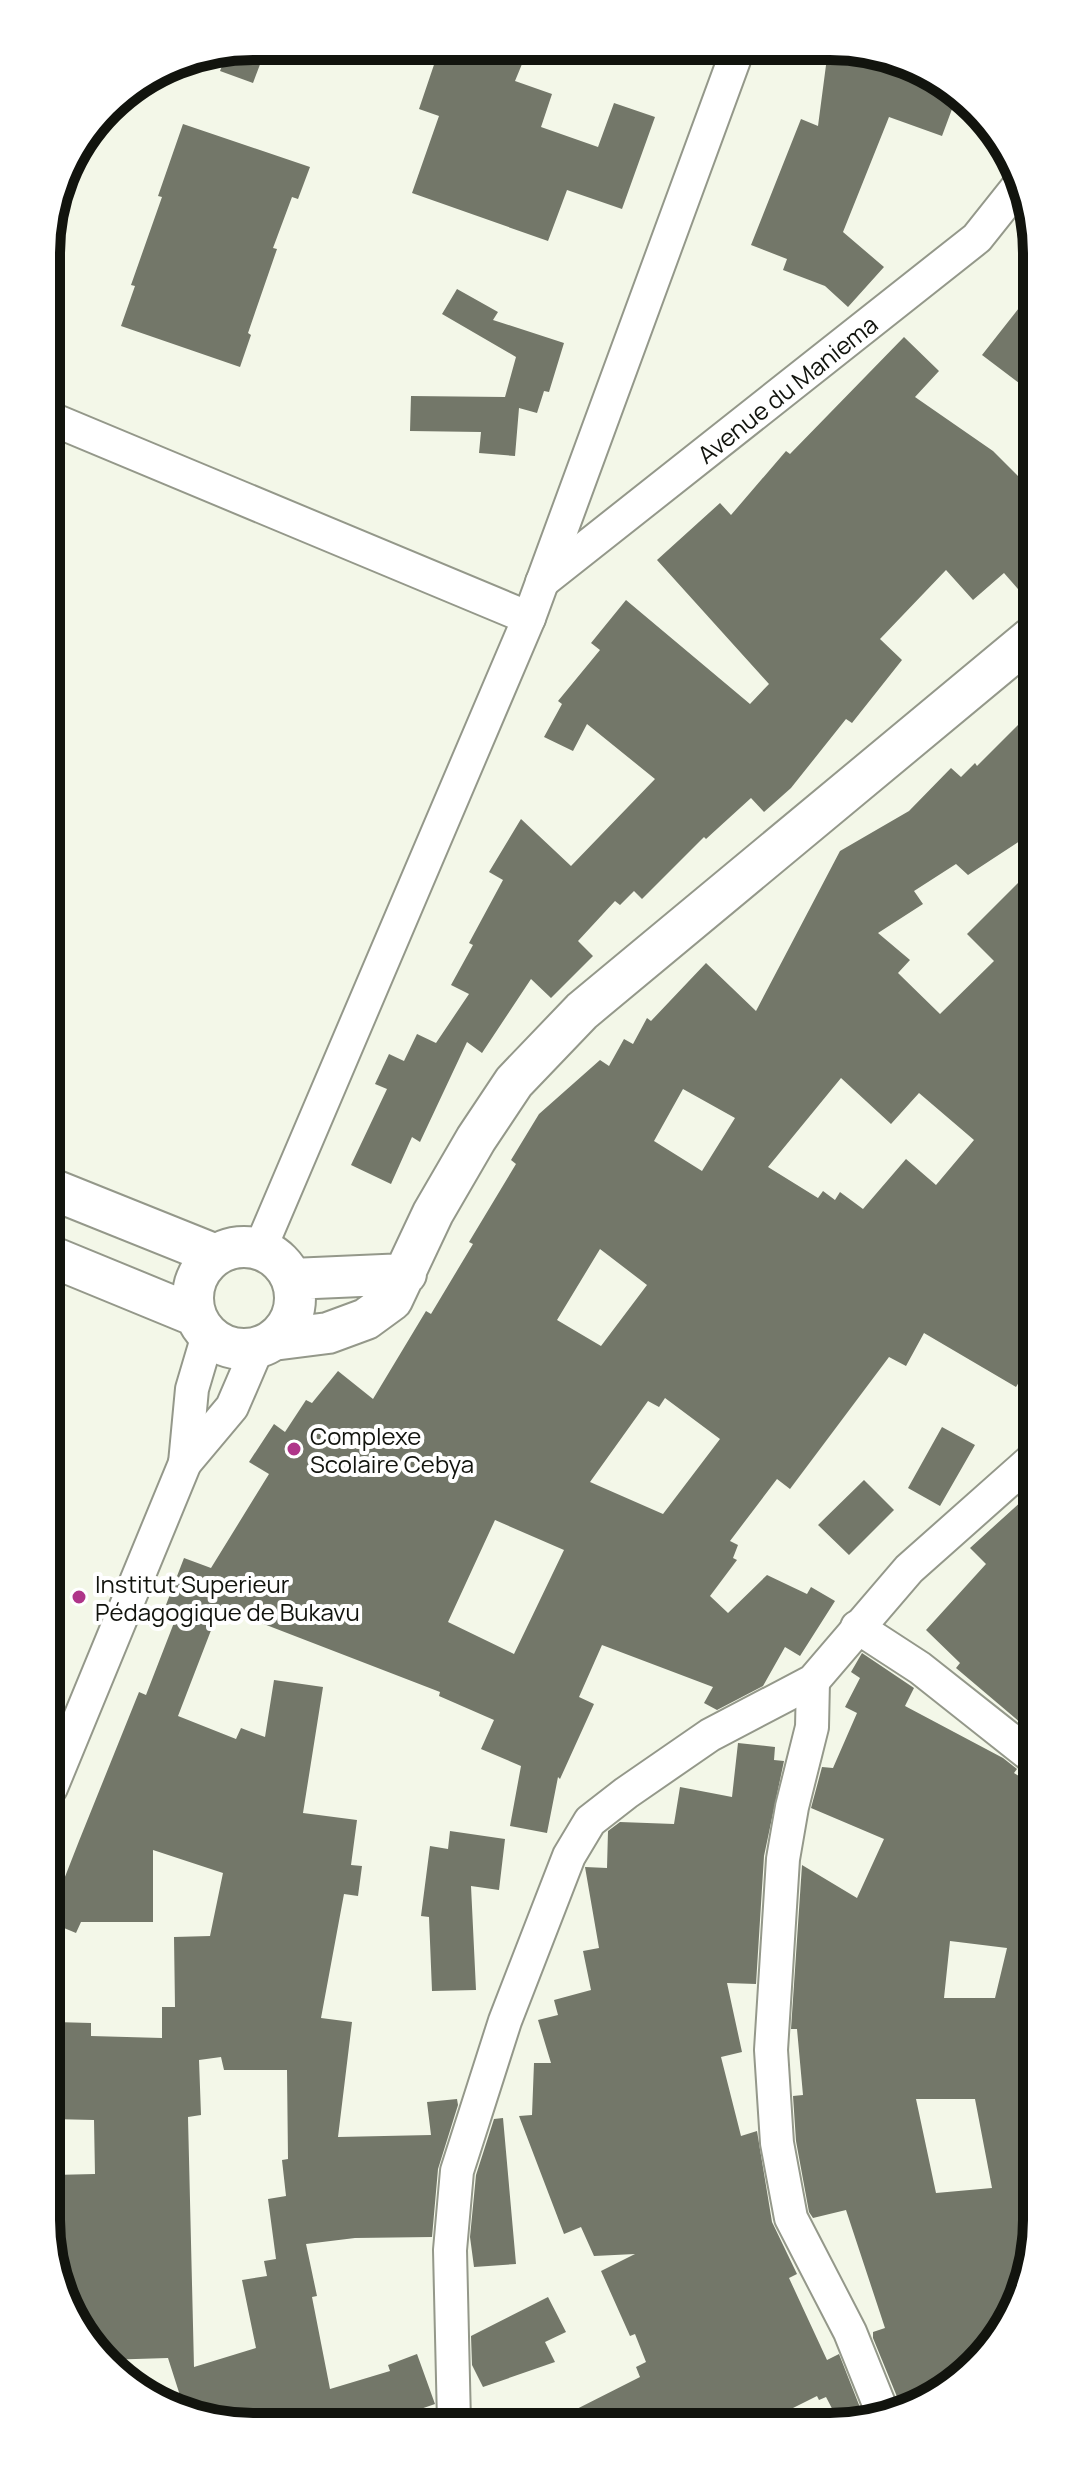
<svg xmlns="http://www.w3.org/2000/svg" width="1083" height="2473" font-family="Manrope,sans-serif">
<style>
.building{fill:#737769;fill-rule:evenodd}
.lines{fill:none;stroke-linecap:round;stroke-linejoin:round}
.minor-casing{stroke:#94988a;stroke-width:36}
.tertiary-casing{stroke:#94988a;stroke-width:44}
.minor{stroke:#fff;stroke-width:32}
.tertiary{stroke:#fff;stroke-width:40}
.poi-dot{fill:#af3589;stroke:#fff;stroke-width:3}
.labels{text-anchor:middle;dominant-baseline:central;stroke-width:8;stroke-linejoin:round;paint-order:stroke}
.street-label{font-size:24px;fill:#12140e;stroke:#fff}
.poi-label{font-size:24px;fill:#12140e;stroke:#fff;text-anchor:start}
.rim{fill:none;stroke:#12140e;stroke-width:10}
</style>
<rect width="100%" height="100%" fill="#f3f7e8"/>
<path class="building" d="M 253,46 L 267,46 L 253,83 L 220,71 L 228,51 Z
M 440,47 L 474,47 L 522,64 L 515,81 L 552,94 L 541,127 L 598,147 L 614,103 L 655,117 L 622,209 L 567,190 L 548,241 L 412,193 L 439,116 L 419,109 Z
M 828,50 L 870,50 L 958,93 L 942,136 L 889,117 L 843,232 L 884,267 L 848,307 L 825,286 L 783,270 L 787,259 L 751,245 L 801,119 L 818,126 Z
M 183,124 L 310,167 L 298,199 L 292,197 L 273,248 L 277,249 L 248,333 L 251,335 L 240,367 L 121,326 L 135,286 L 131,285 L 162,197 L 158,196 Z
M 457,289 L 498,312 L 493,320 L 564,343 L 549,392 L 544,391 L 537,413 L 519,408 L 515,456 L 479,453 L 481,432 L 410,431 L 411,396 L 505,397 L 516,357 L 442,314 Z
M 1030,294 L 1031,349 L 1031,392 L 982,355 Z
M 904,337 L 939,371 L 915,397 L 993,451 L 1031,489 L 1031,604 L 1004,573 L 973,600 L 946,570 L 880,639 L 902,660 L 852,723 L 846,719 L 791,788 L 764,812 L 751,798 L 706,839 L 704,837 L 642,899 L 634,891 L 620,905 L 615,901 L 578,941 L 593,956 L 551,998 L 531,979 L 482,1053 L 467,1042 L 420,1142 L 412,1137 L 391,1184 L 351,1165 L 387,1089 L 375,1084 L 389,1054 L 404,1061 L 417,1034 L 436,1043 L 469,994 L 451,985 L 473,945 L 469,943 L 503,880 L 489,872 L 521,819 L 571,866 L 655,779 L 587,724 L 573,751 L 544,737 L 562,704 L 558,701 L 600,650 L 591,643 L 626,600 L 750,704 L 769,684 L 657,560 L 720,503 L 731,515 L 786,451 L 790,454 Z
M 1032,711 L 1032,833 L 968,875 L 956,864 L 914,891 L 923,904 L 878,933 L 910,960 L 898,973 L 940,1014 L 994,961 L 967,934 L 1032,869 L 1034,1357 L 1016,1387 L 924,1333 L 906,1366 L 889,1357 L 790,1489 L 777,1479 L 730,1541 L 738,1545 L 733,1558 L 737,1560 L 710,1596 L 728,1613 L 767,1575 L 807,1594 L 811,1587 L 835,1601 L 800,1656 L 785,1647 L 763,1686 L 717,1710 L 704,1703 L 713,1687 L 602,1645 L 579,1697 L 594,1704 L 560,1779 L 558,1777 L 547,1833 L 510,1826 L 521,1766 L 481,1749 L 494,1720 L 439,1696 L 440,1692 L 220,1607 L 178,1716 L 236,1739 L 241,1728 L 265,1737 L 274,1680 L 323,1687 L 303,1813 L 357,1820 L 351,1865 L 362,1866 L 358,1896 L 344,1894 L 321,2018 L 352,2022 L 338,2137 L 431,2135 L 427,2102 L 457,2099 L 458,2105 L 438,2169 L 432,2237 L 355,2238 L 306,2244 L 317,2296 L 312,2297 L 330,2389 L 390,2371 L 388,2365 L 417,2354 L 435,2404 L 383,2422 L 213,2423 L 184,2408 L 168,2358 L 103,2360 L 53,2273 L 53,2175 L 95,2174 L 94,2120 L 52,2119 L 52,2036 L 55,2036 L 55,2022 L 91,2023 L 91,2036 L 162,2038 L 162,2007 L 175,2007 L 174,1937 L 210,1936 L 223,1873 L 153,1850 L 153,1922 L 81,1922 L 76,1933 L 52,1923 L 52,1910 L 79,1841 L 139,1692 L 146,1695 L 177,1615 L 164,1610 L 184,1558 L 211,1568 L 269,1474 L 249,1462 L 274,1424 L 285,1432 L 306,1400 L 312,1403 L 338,1371 L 373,1399 L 426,1311 L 431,1314 L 473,1244 L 469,1242 L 516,1164 L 511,1160 L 539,1114 L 600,1060 L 609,1066 L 624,1039 L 633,1044 L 647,1018 L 651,1021 L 706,963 L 756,1011 L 840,851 L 909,811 L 951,768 L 961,777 L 975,763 L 977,766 ZM 841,1078 L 891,1124 L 919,1093 L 974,1140 L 936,1185 L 906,1159 L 863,1209 L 840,1192 L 835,1200 L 823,1191 L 818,1198 L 768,1167 ZM 683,1089 L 735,1118 L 702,1171 L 654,1141 ZM 600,1249 L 647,1285 L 601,1346 L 557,1320 ZM 665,1398 L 720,1439 L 663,1514 L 590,1482 L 648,1401 L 659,1407 ZM 495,1520 L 564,1550 L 514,1654 L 448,1622 ZM 221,2057 L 224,2070 L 287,2070 L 288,2159 L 282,2160 L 286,2196 L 268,2199 L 276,2259 L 264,2261 L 267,2276 L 242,2280 L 256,2348 L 194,2367 L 188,2117 L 201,2115 L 199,2060 Z
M 942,1427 L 975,1445 L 940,1506 L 908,1488 Z
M 864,1480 L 894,1510 L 849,1555 L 818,1525 Z
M 1034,1490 L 1035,1713 L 1035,1735 L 956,1668 L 960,1663 L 926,1630 L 986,1564 L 970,1548 Z
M 862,1653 L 914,1688 L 905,1706 L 1003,1758 L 1017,1769 L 1014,1773 L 1035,1786 L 1036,1991 L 1026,1989 L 1026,2034 L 1020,2034 L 1020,2091 L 1029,2135 L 1036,2134 L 1037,2234 L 1034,2247 L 1017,2247 L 1021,2299 L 986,2356 L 919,2398 L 900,2404 L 873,2338 L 873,2332 L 885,2328 L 846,2210 L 813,2218 L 809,2212 L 796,2141 L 793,2096 L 803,2095 L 797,2029 L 791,2029 L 802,1865 L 857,1898 L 884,1839 L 811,1808 L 822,1767 L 833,1768 L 857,1713 L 845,1707 L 860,1678 L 851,1672 ZM 950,1941 L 1007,1948 L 995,1998 L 944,1998 ZM 916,2099 L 975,2099 L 992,2188 L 936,2193 Z
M 738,1743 L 775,1747 L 774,1760 L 784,1761 L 764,1856 L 756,1984 L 727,1983 L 742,2052 L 721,2057 L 741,2136 L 757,2131 L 772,2222 L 797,2274 L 789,2278 L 827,2360 L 839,2354 L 863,2415 L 853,2420 L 838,2420 L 826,2397 L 819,2400 L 817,2396 L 767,2421 L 551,2422 L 640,2377 L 636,2367 L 646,2362 L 635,2334 L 630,2336 L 601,2271 L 635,2254 L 594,2256 L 581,2227 L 564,2234 L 519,2116 L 532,2115 L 534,2063 L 551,2063 L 538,2020 L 558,2015 L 554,2000 L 591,1990 L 583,1951 L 599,1948 L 585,1867 L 607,1868 L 608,1831 L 620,1822 L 674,1824 L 680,1787 L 732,1797 Z
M 450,1831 L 505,1839 L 499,1890 L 471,1886 L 476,1990 L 432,1991 L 429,1917 L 421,1916 L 430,1846 L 448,1849 Z
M 503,2118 L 516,2264 L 474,2267 L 470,2237 L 476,2175 L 494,2119 Z
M 548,2297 L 566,2332 L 545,2342 L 555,2362 L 483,2387 L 472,2365 L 471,2336 Z"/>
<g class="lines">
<defs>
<g id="minor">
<path d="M 47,417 L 529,618"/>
<path id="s1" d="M 542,582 L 977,238 L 1020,184"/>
<path d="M 260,1249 L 529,618 L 738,49"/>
<path d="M 185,1463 L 192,1389 L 208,1335"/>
<path d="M 857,1627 L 920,1668 L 1035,1759"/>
<path d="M 813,1681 L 812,1727 L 792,1807 L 783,1859 L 771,2050 L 777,2143 L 791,2218 L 850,2332 L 885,2419"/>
<path d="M 51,1788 L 185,1463 L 232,1407 L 257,1349"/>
<path d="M 454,2422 L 450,2250 L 457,2171 L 505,2021 L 569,1856 L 590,1821 L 626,1793 L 710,1735 L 813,1681 L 909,1569 L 1034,1458"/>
</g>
<path id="tertiary" d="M 49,1188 L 216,1255
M193 1298a51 51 0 1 1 102 0a51 51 0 1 1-102 0Z
M 50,1256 L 196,1316
M 292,1279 L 406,1274
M 273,1340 L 328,1333 L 366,1319 L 392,1300 L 433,1213 L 476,1139 L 514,1082 L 582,1011 L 1031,638"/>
</defs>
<use href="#minor" class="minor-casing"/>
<use href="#tertiary" class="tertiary-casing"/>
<use href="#minor" class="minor"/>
<use href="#tertiary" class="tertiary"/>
</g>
<g class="poi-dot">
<circle cx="294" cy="1449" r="8"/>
<circle cx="79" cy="1597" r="8"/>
</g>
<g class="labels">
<g class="street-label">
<text stroke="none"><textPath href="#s1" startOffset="312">Avenue du Maniema</textPath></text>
</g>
<g class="poi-label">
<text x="310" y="1435">Complexe<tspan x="310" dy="28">Scolaire Cebya</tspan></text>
<text x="95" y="1583">Institut Superieur<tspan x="95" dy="28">Pédagogique de Bukavu</tspan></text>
</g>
</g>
<path d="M0 0H1083V2473H0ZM253 60H830A193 193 0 0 1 1023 253V2220A193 193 0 0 1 830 2413H253A193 193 0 0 1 60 2220V253A193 193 0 0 1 253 60Z" fill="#fff" fill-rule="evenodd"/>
<path class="rim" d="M253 60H830A193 193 0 0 1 1023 253V2220A193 193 0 0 1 830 2413H253A193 193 0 0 1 60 2220V253A193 193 0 0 1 253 60Z"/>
</svg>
